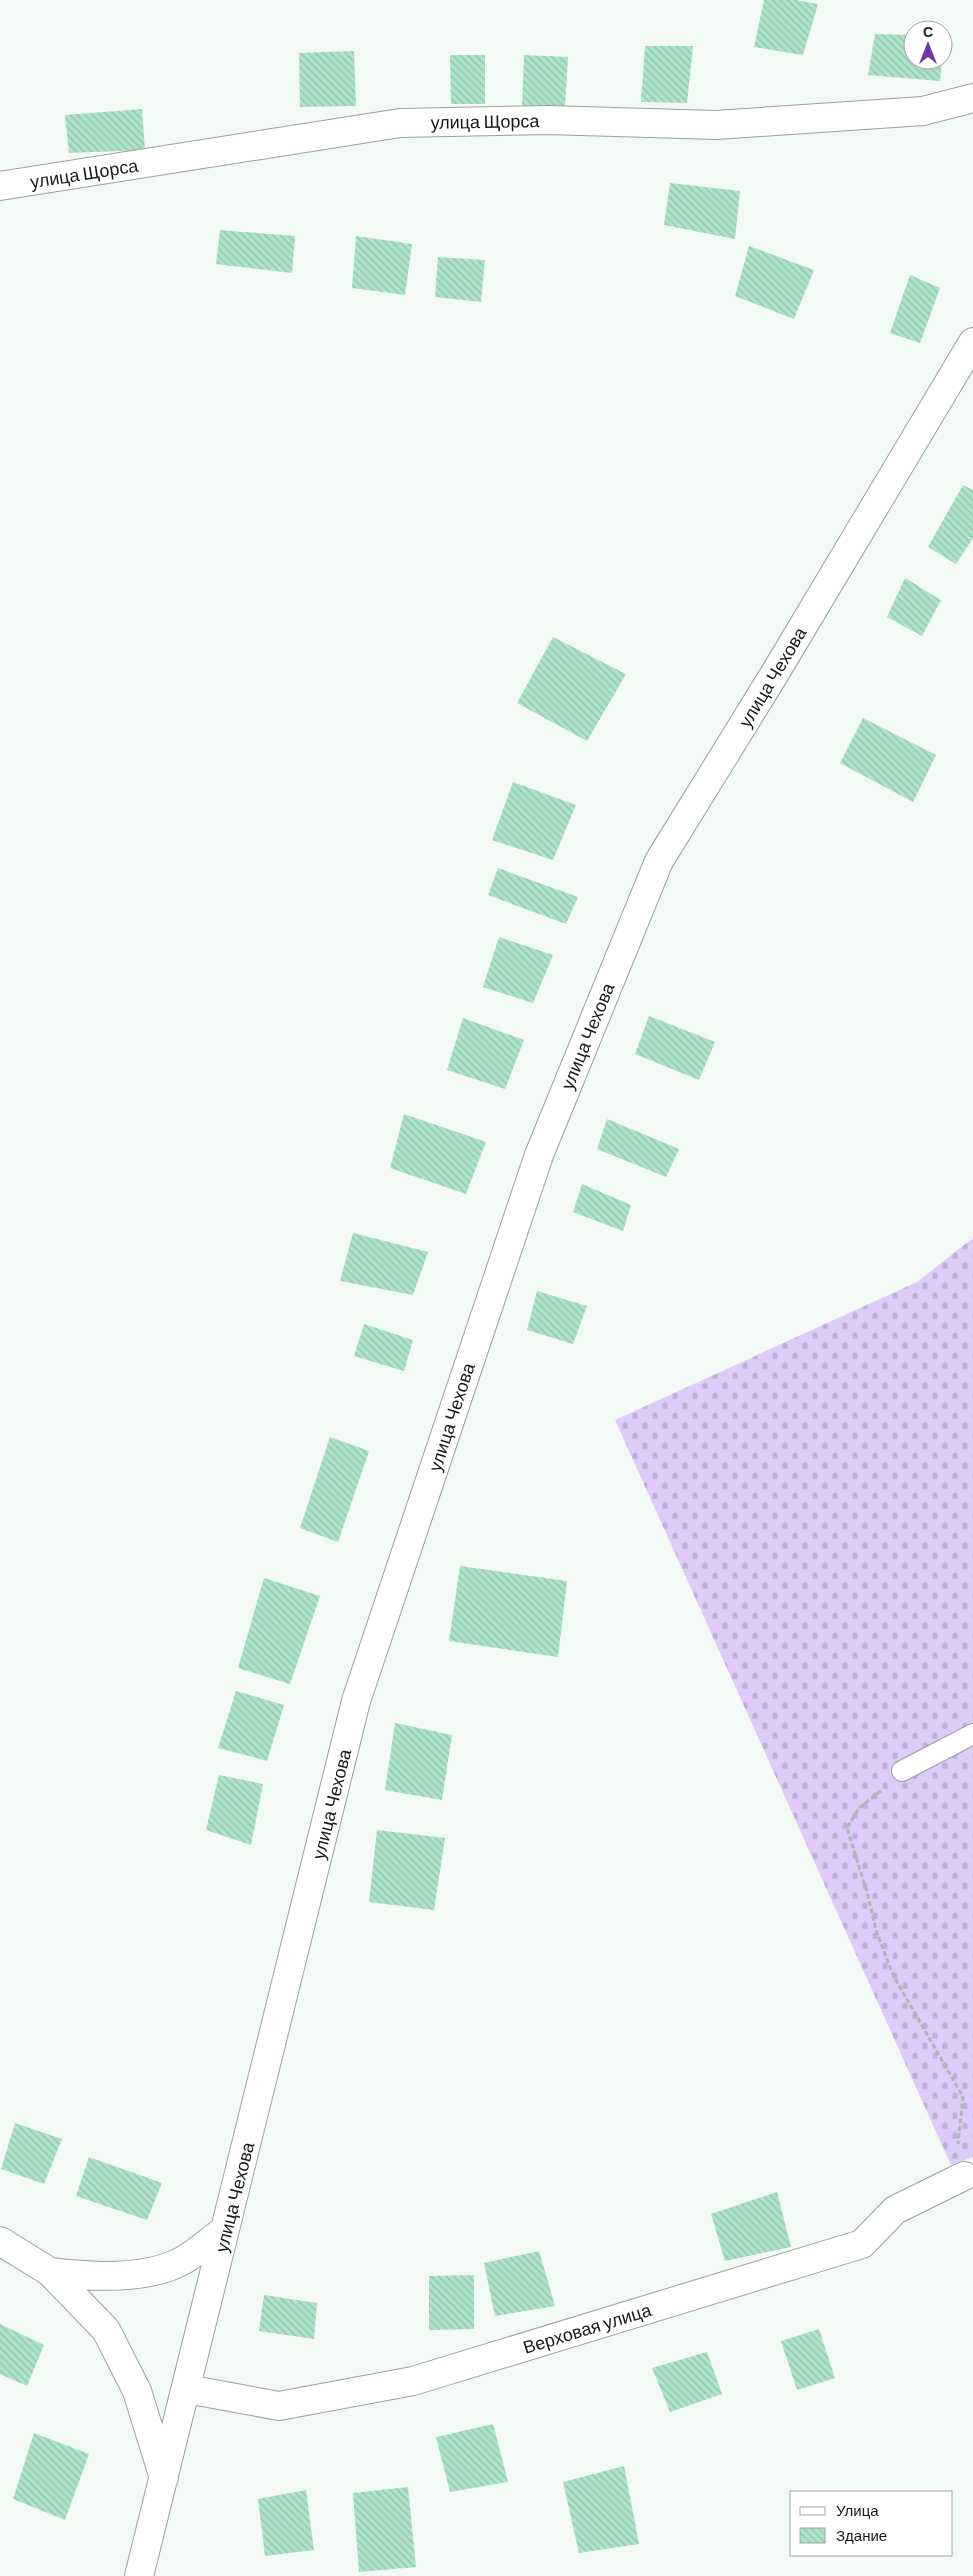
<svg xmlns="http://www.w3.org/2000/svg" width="973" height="2576" font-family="Barlow,sans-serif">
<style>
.cemetery{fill:url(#cemetery-stones)}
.building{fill:url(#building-back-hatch)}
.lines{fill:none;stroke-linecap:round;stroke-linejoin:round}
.lane-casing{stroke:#9ba19e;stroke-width:22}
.street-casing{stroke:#9ba19e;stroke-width:30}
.path{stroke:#b0b6b3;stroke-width:3;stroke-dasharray:5 2.5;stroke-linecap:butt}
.lane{stroke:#fff;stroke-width:20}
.street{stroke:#fff;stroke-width:28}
.labels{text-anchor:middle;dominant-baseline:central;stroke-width:4.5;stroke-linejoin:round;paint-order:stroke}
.street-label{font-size:18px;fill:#161917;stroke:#fff}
</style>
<defs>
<pattern id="cemetery-stones" width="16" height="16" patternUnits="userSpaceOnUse" patternTransform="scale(1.25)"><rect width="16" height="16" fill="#dfcbf9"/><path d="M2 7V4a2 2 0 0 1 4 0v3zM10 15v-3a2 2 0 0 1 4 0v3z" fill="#bfaed5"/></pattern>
<pattern id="building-back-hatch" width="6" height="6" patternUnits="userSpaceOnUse" patternTransform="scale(1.25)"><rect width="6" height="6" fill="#ade3c8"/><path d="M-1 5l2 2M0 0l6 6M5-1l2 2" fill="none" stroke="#94c2ab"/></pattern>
</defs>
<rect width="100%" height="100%" fill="#f3faf6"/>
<path class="cemetery" d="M 973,1238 L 973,2157 L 951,2165 L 615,1420 L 917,1282 Z"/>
<path class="building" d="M 764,0 L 796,0 L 818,4 L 803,55 L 754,47 Z
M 875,34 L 913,35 L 913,60 L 942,60 L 940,81 L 868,75 Z
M 645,46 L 693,46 L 687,103 L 641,102 Z
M 354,51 L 356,106 L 300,107 L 299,53 Z
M 450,55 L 485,55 L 485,104 L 451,104 Z
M 524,55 L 568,57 L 565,106 L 522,106 Z
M 142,109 L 145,150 L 69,153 L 65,115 Z
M 670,183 L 740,191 L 735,239 L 664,225 Z
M 220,230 L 295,236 L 292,273 L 216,264 Z
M 356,236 L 412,244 L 405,295 L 352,288 Z
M 749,246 L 814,270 L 794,319 L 735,296 Z
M 438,257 L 485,260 L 481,302 L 435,297 Z
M 910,275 L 940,288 L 920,343 L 890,333 Z
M 963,485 L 973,490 L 973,538 L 956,564 L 928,547 Z
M 905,578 L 941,600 L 922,636 L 887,617 Z
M 553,637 L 626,674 L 587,741 L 517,703 Z
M 863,718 L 936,755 L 913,802 L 840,763 Z
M 513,782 L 576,805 L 553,860 L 492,840 Z
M 498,868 L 578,897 L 566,924 L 488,895 Z
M 499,937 L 553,955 L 533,1003 L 483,987 Z
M 649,1016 L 715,1042 L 699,1080 L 635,1054 Z
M 463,1018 L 524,1040 L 505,1089 L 447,1070 Z
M 404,1114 L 486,1142 L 466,1194 L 390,1168 Z
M 607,1119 L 679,1149 L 666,1177 L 597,1149 Z
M 582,1184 L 631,1205 L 623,1231 L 573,1212 Z
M 353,1233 L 428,1252 L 413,1295 L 340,1281 Z
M 537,1291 L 587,1306 L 573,1344 L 527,1330 Z
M 364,1324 L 413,1340 L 404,1371 L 354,1356 Z
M 330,1437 L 369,1451 L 338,1542 L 300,1528 Z
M 460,1566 L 567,1581 L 558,1657 L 449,1641 Z
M 264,1578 L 320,1596 L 290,1684 L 238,1668 Z
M 236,1691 L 284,1705 L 267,1761 L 218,1748 Z
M 395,1723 L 452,1735 L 442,1800 L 385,1790 Z
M 219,1775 L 263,1784 L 251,1845 L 206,1830 Z
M 377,1830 L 445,1838 L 434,1910 L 369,1902 Z
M 15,2123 L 62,2139 L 44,2184 L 1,2169 Z
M 89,2157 L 162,2183 L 147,2220 L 76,2196 Z
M 777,2192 L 791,2247 L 725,2261 L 711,2214 Z
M 539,2251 L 555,2306 L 495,2316 L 484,2263 Z
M 474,2275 L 474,2329 L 429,2330 L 429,2276 Z
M 264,2295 L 317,2303 L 314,2339 L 259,2331 Z
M 0,2324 L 44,2345 L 27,2386 L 0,2374 Z
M 819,2329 L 835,2378 L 797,2390 L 781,2341 Z
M 707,2352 L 722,2394 L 670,2412 L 652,2368 Z
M 493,2424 L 508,2482 L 450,2492 L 436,2437 Z
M 34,2433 L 89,2454 L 65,2520 L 13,2499 Z
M 624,2466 L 639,2544 L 579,2553 L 563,2482 Z
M 408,2487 L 416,2567 L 359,2572 L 353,2493 Z
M 306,2490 L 314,2550 L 265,2556 L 258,2499 Z"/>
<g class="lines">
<defs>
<path id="lane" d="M 902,1771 L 973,1734"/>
<path id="street" d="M 0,186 L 400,123 L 548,120 L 716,125 L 923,111 L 973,98
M 0,2241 L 50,2272 L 106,2330 L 137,2391 L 164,2478
M 50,2272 C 89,2277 142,2280 178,2263 C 195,2255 210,2240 225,2230
M 187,2389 L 279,2406 L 413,2381 L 862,2244 L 895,2210 L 964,2176
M 139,2576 L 356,1701 L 539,1155 L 659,861 L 775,673 L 973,342"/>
</defs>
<use href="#lane" class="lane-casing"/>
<use href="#street" class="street-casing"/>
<path class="path" d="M 881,1791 L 859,1808 L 847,1828 L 867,1892 L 876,1930 L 893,1975 L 963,2097 L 958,2144"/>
<use href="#lane" class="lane"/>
<use href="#street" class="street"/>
</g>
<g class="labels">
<g class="street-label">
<text transform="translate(485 121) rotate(-1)">улица Щорса</text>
<text transform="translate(84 173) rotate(-9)">улица Щорса</text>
<text transform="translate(772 677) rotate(-59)">улица Чехова</text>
<text transform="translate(587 1036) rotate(-68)">улица Чехова</text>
<text transform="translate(451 1417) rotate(-72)">улица Чехова</text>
<text transform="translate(331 1804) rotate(-76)">улица Чехова</text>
<text transform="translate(234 2197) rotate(-76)">улица Чехова</text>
<text transform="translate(587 2328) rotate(-17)">Верховая улица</text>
</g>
</g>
<rect x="790" y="2491" width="162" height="65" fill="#ffffff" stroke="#a2a3a2"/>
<rect x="800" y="2507" width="25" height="8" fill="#ffffff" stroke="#a2a3a2"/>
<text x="836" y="2516" font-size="15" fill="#161917">Улица</text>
<rect x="800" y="2528" width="25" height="15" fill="url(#building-back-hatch)" stroke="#a2a3a2"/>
<text x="836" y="2541" font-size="15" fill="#161917">Здание</text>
<g transform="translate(928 45)"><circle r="24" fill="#ffffff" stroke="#a2a3a2"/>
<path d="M0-4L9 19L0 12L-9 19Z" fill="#7535aa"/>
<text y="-8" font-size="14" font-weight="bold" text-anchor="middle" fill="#161917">С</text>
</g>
</svg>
